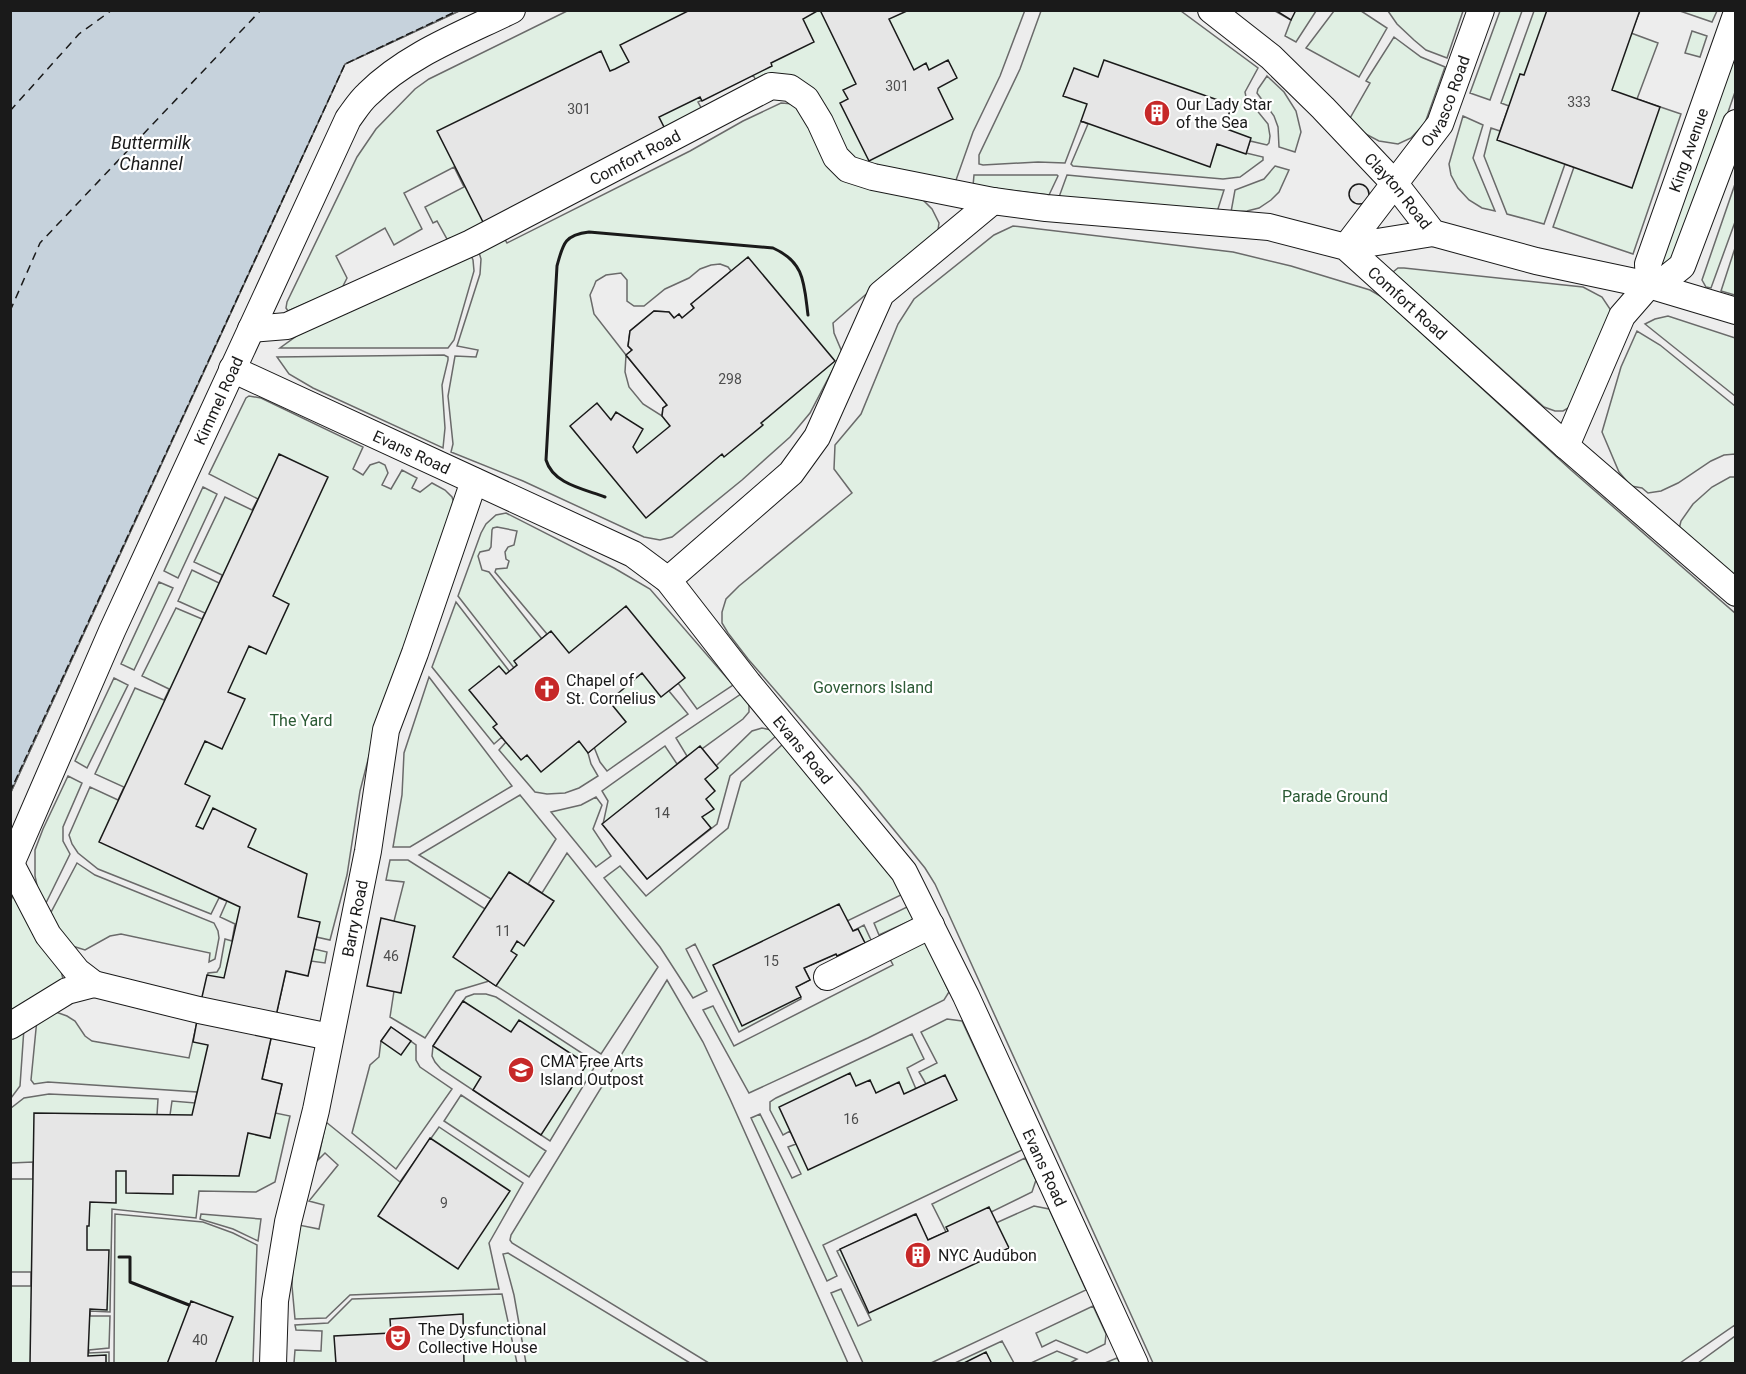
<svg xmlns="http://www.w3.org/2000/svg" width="1746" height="1374" font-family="Roboto,sans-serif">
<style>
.green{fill:#e0efe3;stroke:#6a6a6a;stroke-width:1.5}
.parking{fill:#ededed;stroke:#6a6a6a;stroke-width:1.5;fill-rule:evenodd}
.water{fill:#c6d2dc;stroke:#6a6a6a;stroke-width:1.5}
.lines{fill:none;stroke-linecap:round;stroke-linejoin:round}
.ferry{stroke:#1a1a1a;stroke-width:1.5;stroke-dasharray:8 6;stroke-linecap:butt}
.building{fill:#e6e6e6;stroke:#1a1a1a;stroke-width:1.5}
.pedestrian-casing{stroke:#1a1a1a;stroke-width:28}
.pedestrian{stroke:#fff;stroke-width:26}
.fence{stroke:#1a1a1a;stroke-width:1.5;stroke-dasharray:8 3;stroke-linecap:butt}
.wall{stroke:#1a1a1a;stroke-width:3}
.labels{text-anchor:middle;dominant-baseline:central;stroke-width:4.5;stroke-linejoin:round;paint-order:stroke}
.number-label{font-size:14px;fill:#4d4d4d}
.street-label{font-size:16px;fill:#1a1a1a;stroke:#fff}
.poi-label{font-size:16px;fill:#1a1a1a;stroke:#fff;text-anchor:start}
.park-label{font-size:16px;fill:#2b5a34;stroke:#fff}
.water-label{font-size:18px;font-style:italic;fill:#1a1a1a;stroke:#fff}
</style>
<rect width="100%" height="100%" fill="#fff"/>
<path class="green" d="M 459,10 L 1735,11 L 1735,1363 L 11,1363 L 11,792 L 345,64 Z"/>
<path class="parking" d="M 1025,10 L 1041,11 L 1020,69 L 979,155 L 979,164 L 983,165 L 1038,162 L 1065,163 L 1081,121 L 1088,124 L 1071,164 L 1073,166 L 1223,179 L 1240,177 L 1263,160 L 1263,157 L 1246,153 L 1250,141 L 1267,145 L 1269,143 L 1270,136 L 1268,124 L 1246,97 L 1245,92 L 1258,68 L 1181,11 L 1275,11 L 1291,20 L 1285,36 L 1296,42 L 1316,11 L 1334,11 L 1306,48 L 1359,77 L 1387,28 L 1361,11 L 1388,11 L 1397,24 L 1414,40 L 1426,50 L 1447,58 L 1463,11 L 1500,11 L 1470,93 L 1490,100 L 1522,11 L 1534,11 L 1501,103 L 1509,106 L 1500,131 L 1491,128 L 1484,156 L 1507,214 L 1544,224 L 1565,164 L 1574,167 L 1553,227 L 1633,254 L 1681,114 L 1637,99 L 1658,43 L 1631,33 L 1640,11 L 1680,11 L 1712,22 L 1717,11 L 1735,11 L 1660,259 L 1662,265 L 1667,266 L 1677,260 L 1735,92 L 1735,184 L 1702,280 L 1706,287 L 1711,288 L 1735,222 L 1735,248 L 1721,291 L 1735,295 L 1735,338 L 1668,316 L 1655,319 L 1645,324 L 1735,396 L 1735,406 L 1660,345 L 1637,331 L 1621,367 L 1602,432 L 1619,472 L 1631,486 L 1642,488 L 1648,493 L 1661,491 L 1678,483 L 1711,461 L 1724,455 L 1735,454 L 1735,477 L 1730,477 L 1712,487 L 1693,504 L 1681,521 L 1679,529 L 1735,578 L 1735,613 L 1571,470 L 1382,297 L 1370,290 L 1291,266 L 1233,252 L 1013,226 L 994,235 L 914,299 L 898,324 L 861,414 L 835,445 L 834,469 L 852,493 L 739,586 L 726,599 L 722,612 L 722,623 L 728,633 L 748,659 L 860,788 L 925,868 L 935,884 L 1153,1363 L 1120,1363 L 1117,1358 L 1105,1363 L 1070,1363 L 1077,1359 L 1057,1351 L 1031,1363 L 1014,1363 L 1002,1341 L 955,1363 L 931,1363 L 1086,1290 L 1049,1209 L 1034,1206 L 996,1223 L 991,1212 L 1032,1192 L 1036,1180 L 1025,1158 L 932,1204 L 946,1232 L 928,1240 L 915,1214 L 837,1251 L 871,1320 L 858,1326 L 841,1289 L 831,1293 L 863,1363 L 848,1363 L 730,1099 L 703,1042 L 667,980 L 511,1235 L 510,1240 L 512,1243 L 709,1363 L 690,1363 L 508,1253 L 503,1254 L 514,1295 L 526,1363 L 517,1363 L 502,1294 L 352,1299 L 328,1323 L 295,1325 L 296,1330 L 322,1331 L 321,1351 L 295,1350 L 294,1363 L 253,1363 L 257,1245 L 233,1233 L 203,1222 L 115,1214 L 114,1363 L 109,1363 L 109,1352 L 89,1353 L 89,1350 L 109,1348 L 110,1316 L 90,1316 L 90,1311 L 110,1312 L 112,1209 L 196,1218 L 199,1191 L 256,1192 L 275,1182 L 290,1116 L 275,1113 L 282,1084 L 262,1079 L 286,971 L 308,975 L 311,961 L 325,963 L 327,952 L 314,949 L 316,937 L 330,940 L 347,875 L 360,791 L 369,756 L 455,506 L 452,497 L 445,490 L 432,483 L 420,492 L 412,488 L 417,478 L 402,470 L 391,489 L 382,485 L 388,473 L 385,465 L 379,462 L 370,465 L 363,475 L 353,469 L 363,447 L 261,398 L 249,396 L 246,398 L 209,474 L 258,499 L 252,510 L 225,497 L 194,562 L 222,575 L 221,579 L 219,583 L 192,570 L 178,601 L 205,613 L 202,619 L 176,608 L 142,676 L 169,689 L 168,692 L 164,700 L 135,688 L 95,774 L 124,787 L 118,800 L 90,787 L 69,835 L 72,844 L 78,853 L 98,869 L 211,914 L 219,898 L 227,901 L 220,917 L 235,924 L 232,941 L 225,939 L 220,967 L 217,972 L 208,973 L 189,1058 L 92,1041 L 85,1036 L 75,1021 L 67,1016 L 56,1012 L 37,1019 L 31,1080 L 34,1084 L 48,1082 L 197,1092 L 195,1103 L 172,1101 L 170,1115 L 157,1115 L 158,1099 L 49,1094 L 24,1098 L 11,1108 L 11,1098 L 20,1086 L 24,1028 L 64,984 L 61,970 L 14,893 L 11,900 L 11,792 L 345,64 L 459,11 L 567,11 L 429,79 L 415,89 L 376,129 L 357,157 L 287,302 L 286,308 L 288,311 L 342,288 L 347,278 L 336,256 L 385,228 L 394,245 L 422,229 L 404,193 L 454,167 L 464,187 L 425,207 L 433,223 L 437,221 L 447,239 L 465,234 L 704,113 L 698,102 L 753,75 L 758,84 L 774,78 L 852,162 L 955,183 L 973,132 L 1000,76 ZM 1692,31 L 1707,36 L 1700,57 L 1685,53 ZM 1394,37 L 1421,57 L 1445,67 L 1425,123 L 1411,138 L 1398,144 L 1379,141 L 1356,129 L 1349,120 L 1370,83 L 1366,81 ZM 1267,76 L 1284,92 L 1296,111 L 1301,132 L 1295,152 L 1279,147 L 1278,127 L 1274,116 L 1257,93 L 1258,89 ZM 781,103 L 794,104 L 865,185 L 917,194 L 932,209 L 939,223 L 938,230 L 933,236 L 833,323 L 834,333 L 842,352 L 810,413 L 790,437 L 742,480 L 672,537 L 660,540 L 644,537 L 523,481 L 451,452 L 453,444 L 448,396 L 455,356 L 476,357 L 478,350 L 457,346 L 480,274 L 481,259 L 478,249 L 503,236 L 507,243 L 690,151 L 743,121 ZM 1463,116 L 1483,125 L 1473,158 L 1495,211 L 1482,208 L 1469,200 L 1458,188 L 1451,175 L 1449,164 ZM 1275,166 L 1289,170 L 1279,192 L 1271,200 L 1259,208 L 1247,211 L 1231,212 L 1235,190 L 1264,179 ZM 974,175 L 1057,175 L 1058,176 L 1049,195 L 973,186 ZM 1067,175 L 1223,190 L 1224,190 L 1217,212 L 1059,197 ZM 470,253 L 473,260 L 474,271 L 454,340 L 448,348 L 280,348 L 298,335 ZM 1398,268 L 1404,268 L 1583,287 L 1602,297 L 1610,309 L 1611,319 L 1570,407 L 1563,411 L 1555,411 L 1544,407 L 1393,272 ZM 444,355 L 448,357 L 448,360 L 442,385 L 445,428 L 443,448 L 313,388 L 289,374 L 277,357 ZM 203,487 L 217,494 L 178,578 L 164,571 ZM 506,513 L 614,568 L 650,589 L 733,685 L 697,709 L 678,683 L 669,691 L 688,714 L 607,771 L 600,762 L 594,747 L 588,753 L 591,764 L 598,776 L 579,788 L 565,793 L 547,794 L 535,792 L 499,750 L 506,742 L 502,737 L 494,744 L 432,667 L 456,602 L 510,672 L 514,668 L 458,596 L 481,533 L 486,524 L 496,515 ZM 159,582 L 173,588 L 134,670 L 121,664 ZM 429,677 L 512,786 L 410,847 L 393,847 L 402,795 L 404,753 ZM 114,678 L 128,685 L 87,768 L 75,761 ZM 741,694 L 749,704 L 749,712 L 743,719 L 702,749 L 716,766 L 752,731 L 762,728 L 771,730 L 776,736 L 730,776 L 717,824 L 647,879 L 603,824 L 608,801 L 602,791 L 665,746 L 677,764 L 687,756 L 676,738 ZM 783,744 L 889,869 L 903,894 L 847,921 L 853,931 L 864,925 L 871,940 L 837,956 L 836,954 L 804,968 L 810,980 L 796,987 L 801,999 L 739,1032 L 695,944 L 686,949 L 707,991 L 693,998 L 660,947 L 604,878 L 620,866 L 646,896 L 728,828 L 741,782 ZM 68,776 L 82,783 L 63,827 L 63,841 L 70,854 L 44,907 L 39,895 L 35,876 L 35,850 L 43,829 ZM 520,795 L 556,839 L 528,884 L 542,893 L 567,853 L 658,967 L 601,1054 L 489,981 L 456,991 L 425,1038 L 390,1017 L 394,991 L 394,921 L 404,882 L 386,880 L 390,860 L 408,860 L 485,909 L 491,899 L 419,855 ZM 596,797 L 602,805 L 593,829 L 611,856 L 596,867 L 551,812 L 581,805 ZM 77,863 L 95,875 L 214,923 L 218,931 L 219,938 L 215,959 L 209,962 L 210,953 L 121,934 L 110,936 L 85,950 L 66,944 L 48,918 ZM 909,906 L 914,919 L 879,935 L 874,923 ZM 924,938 L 949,992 L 944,1000 L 868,1038 L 749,1093 L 703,1010 L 713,1006 L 734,1046 L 893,965 L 890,959 ZM 474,994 L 486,994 L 496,997 L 597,1063 L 550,1141 L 441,1069 L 435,1062 L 432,1056 L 433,1046 L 463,1001 L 466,997 ZM 947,1019 L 962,1021 L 1022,1150 L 823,1245 L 837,1276 L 827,1281 L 751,1118 L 760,1114 L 792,1178 L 801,1174 L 788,1147 L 796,1144 L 790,1131 L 783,1135 L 770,1110 L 770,1102 L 776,1098 L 912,1034 L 924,1059 L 907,1068 L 916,1089 L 926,1084 L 919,1072 L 937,1063 L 921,1032 ZM 391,1027 L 416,1045 L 416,1060 L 420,1067 L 452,1089 L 396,1169 L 352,1133 L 370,1065 L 379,1057 L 381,1041 ZM 461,1095 L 546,1151 L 529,1177 L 444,1121 ZM 326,1122 L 400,1182 L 439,1127 L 523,1183 L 489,1243 L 499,1289 L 350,1295 L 326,1318 L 295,1319 L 292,1286 L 294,1243 L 299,1225 L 319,1229 L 324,1205 L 309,1201 L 338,1165 L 325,1153 L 318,1160 ZM 201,1214 L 261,1219 L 258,1241 L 233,1229 L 200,1219 ZM 1093,1306 L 1106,1334 L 1105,1344 L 1087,1353 L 1056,1340 L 1042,1347 L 1036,1333 Z
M 720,264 L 728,267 L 731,271 L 691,304 L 694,308 L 682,318 L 679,314 L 674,318 L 669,312 L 654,311 L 630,331 L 628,346 L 632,350 L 626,355 L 667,405 L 663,408 L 662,416 L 643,404 L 629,387 L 625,372 L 626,355 L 594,314 L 590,295 L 594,286 L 596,281 L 606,275 L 621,273 L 627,280 L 627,301 L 634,306 L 644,306 L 665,289 L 689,278 L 700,269 L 711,265 Z
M 497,527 L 517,531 L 514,545 L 508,547 L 505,552 L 506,559 L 509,561 L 507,568 L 496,569 L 495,572 L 547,634 L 542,639 L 489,572 L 482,570 L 478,556 L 480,552 L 489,550 L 491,547 L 492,530 L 493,528 Z
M 33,1162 L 33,1179 L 11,1179 L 11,1163 Z
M 11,1272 L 31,1272 L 31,1286 L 11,1286 Z
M 1735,1325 L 1735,1336 L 1698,1363 L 1680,1363 Z"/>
<path class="water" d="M 11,10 L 459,11 L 345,64 L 11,792 Z"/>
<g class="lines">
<path class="ferry" d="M 10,111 L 79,34 L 112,10
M 10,311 L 40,243 L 261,10"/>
</g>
<path class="building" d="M 690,10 L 819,10 L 803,19 L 814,42 L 771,63 L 772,66 L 702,101 L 700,97 L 659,117 L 667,133 L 484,224 L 437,131 L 601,51 L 610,71 L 615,69 L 629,62 L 620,45 Z
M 820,10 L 909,10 L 889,19 L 914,70 L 926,63 L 929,70 L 948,60 L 957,78 L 938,88 L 953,119 L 869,161 L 840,103 L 848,99 L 843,90 L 856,84 Z
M 1275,10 L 1296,10 L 1291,20 Z
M 1547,10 L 1640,10 L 1612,90 L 1660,107 L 1632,188 L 1497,140 L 1520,74 L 1524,75 Z
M 1104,60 L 1232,105 L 1224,128 L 1251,138 L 1246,154 L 1217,144 L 1210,167 L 1081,121 L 1087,104 L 1063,96 L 1074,68 L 1098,77 Z
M1349 194a10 10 0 1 1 20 0a10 10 0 1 1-20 0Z
M 748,257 L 835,361 L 761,423 L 763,425 L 724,457 L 722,454 L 646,518 L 570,426 L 597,403 L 611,420 L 616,412 L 643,429 L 633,447 L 637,453 L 670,426 L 662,416 L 663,408 L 667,405 L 626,355 L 632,350 L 628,346 L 630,331 L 654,311 L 669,312 L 674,318 L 679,314 L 682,318 L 694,308 L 691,304 Z
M 279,454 L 328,477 L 273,596 L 289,604 L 266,654 L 249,646 L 228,692 L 245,699 L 222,749 L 205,741 L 185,784 L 210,796 L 196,826 L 203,829 L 213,808 L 256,829 L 248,847 L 307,874 L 298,917 L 320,922 L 308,976 L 286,971 L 262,1079 L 282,1084 L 270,1138 L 248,1133 L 239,1176 L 173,1175 L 173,1194 L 126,1193 L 126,1171 L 116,1171 L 116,1203 L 90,1202 L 89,1226 L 87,1226 L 87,1250 L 109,1250 L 107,1310 L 90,1309 L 88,1356 L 106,1355 L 106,1364 L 30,1364 L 34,1113 L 192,1115 L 208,1045 L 193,1042 L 199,1010 L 207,975 L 224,978 L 240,907 L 99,842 Z
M 626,606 L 685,678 L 661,697 L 642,673 L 609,701 L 626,722 L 588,753 L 579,741 L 541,772 L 527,755 L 521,760 L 493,727 L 497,724 L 469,690 L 499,666 L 506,674 L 517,665 L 514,661 L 551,631 L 569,653 Z
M 700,746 L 718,768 L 705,779 L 715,791 L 706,799 L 714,809 L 702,817 L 711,828 L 647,879 L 602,824 Z
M 509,872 L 554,901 L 524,946 L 517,941 L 511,951 L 517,955 L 496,986 L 453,957 Z
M 839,904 L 853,931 L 858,929 L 865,943 L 837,956 L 836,954 L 804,968 L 810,980 L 796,987 L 801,997 L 742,1026 L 713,965 Z
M 381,918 L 415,926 L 401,993 L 367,986 Z
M 463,1001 L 511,1032 L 519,1020 L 587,1064 L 541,1135 L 473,1090 L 481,1077 L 433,1046 Z
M 391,1027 L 411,1041 L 401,1055 L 381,1041 Z
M 850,1073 L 856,1086 L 870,1080 L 876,1093 L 899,1082 L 904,1094 L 945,1075 L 957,1100 L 808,1170 L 779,1107 Z
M 430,1138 L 510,1191 L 458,1269 L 378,1216 Z
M 989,1207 L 1009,1248 L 869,1313 L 840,1249 L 916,1214 L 928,1240 L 948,1231 L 946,1227 Z
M 191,1301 L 233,1317 L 215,1364 L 167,1364 Z
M 463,1314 L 464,1364 L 336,1364 L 334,1336 L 391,1333 L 390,1319 Z
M 986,1352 L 992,1364 L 962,1364 Z"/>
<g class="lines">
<defs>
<g id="pedestrian">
<path id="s1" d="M 1211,10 L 1271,57 L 1323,108 L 1395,184 L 1433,233 L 1536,261 L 1649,285 L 1736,311"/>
<path id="s2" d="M 1433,233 L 1346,247 L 1440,124 L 1481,10"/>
<path id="s3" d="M 1649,285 L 1648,264 L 1736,15"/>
<path id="s4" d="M 251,329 L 287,326 L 471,243 L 771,86 L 790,88 L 806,99 L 820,122 L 836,157 L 848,169 L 873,177 L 993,201 L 1046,208 L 1269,227 L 1346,247 L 1566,446 L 1736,593"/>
<path id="s5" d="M 232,369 L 633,554 L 668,580 L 748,683 L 904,872 L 966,996 L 1135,1364"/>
<path d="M 1566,446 L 1622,316 L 1649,285 L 1667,278 L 1682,266 L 1736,123"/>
<path d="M 668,580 L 791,473 L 817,437 L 881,294 L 993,201"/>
<path d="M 11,864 L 48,935 L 77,971 L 94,984 L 199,1010 L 330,1037"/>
<path id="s6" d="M 10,866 L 112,631 L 348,119 C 354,111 360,101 368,94 C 407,55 463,34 512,10"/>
<path d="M 827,977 L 931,925"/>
<path d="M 10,1026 L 67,991 L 94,984"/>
<path id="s7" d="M 273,1364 L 275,1301 L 288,1222 L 316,1110 L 368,851 L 386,730 L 415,653 L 474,481"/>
</g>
</defs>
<use href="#pedestrian" class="pedestrian-casing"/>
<use href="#pedestrian" class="pedestrian"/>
<path class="fence" d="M 10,792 L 345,64 L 459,10"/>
<path class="wall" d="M 605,497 C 584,489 553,484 546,460 L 557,266 C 563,244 564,235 589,232 L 773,248 C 805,262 804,284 808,315
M 119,1257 L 130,1257 L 130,1282 L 189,1305"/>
</g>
<defs>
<symbol id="building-disc" viewBox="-11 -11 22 22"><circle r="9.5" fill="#c62828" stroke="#fff"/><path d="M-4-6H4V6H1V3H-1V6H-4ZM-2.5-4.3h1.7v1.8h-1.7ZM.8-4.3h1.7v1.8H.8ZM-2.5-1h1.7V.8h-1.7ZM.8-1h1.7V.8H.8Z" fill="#fff"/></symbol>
<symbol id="church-disc" viewBox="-11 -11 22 22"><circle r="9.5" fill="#c62828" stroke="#fff"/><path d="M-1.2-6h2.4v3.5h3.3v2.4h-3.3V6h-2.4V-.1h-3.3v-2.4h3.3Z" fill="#fff"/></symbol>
<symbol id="school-disc" viewBox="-11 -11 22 22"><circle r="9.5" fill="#c62828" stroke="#fff"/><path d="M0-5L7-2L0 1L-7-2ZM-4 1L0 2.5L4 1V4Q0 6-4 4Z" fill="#fff"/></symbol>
<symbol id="theatre-disc" viewBox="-11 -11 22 22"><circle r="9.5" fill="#c62828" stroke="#fff"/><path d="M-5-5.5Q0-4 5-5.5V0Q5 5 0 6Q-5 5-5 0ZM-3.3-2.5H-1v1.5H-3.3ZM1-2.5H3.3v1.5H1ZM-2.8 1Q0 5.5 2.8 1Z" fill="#fff"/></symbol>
</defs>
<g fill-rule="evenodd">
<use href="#building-disc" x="1142" y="98" width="30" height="30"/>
<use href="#church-disc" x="532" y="674" width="30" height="30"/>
<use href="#school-disc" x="506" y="1055" width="30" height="30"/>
<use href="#building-disc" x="903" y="1240" width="30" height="30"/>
<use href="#theatre-disc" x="383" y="1323" width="30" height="30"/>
</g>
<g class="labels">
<g class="number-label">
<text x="897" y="86">301</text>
<text x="1579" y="102">333</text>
<text x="579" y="109">301</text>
<text x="730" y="379">298</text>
<text x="662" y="813">14</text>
<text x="503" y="931">11</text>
<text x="391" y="956">46</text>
<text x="771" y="961">15</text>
<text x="851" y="1119">16</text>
<text x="444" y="1203">9</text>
<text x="200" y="1340">40</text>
</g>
<g class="street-label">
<text stroke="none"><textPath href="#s2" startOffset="266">Owasco Road</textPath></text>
<text stroke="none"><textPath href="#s3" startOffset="142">King Avenue</textPath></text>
<text stroke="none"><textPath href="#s4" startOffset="423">Comfort Road</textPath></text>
<text stroke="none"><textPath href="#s1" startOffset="261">Clayton Road</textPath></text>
<text stroke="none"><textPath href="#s4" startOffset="1286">Comfort Road</textPath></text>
<text stroke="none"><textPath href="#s6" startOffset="510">Kimmel Road</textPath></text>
<text stroke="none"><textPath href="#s5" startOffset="198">Evans Road</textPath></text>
<text stroke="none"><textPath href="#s5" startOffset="702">Evans Road</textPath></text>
<text stroke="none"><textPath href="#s7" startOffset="454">Barry Road</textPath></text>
<text stroke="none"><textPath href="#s5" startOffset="1188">Evans Road</textPath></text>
</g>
<g class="poi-label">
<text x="1176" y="104">Our Lady Star<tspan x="1176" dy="18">of the Sea</tspan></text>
<text x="566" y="680">Chapel of<tspan x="566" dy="18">St. Cornelius</tspan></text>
<text x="540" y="1061">CMA Free Arts<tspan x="540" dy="18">Island Outpost</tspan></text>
<text x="938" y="1255">NYC Audubon</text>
<text x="418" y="1329">The Dysfunctional<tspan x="418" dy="18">Collective House</tspan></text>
</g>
<g class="park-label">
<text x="873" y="687">Governors Island</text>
<text x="301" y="720">The Yard</text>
<text x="1335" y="796">Parade Ground</text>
</g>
<g class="water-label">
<text x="151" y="142">Buttermilk<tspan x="151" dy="21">Channel</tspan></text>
</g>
</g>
<rect width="1746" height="1374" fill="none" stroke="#1a1a1a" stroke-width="24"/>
</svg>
